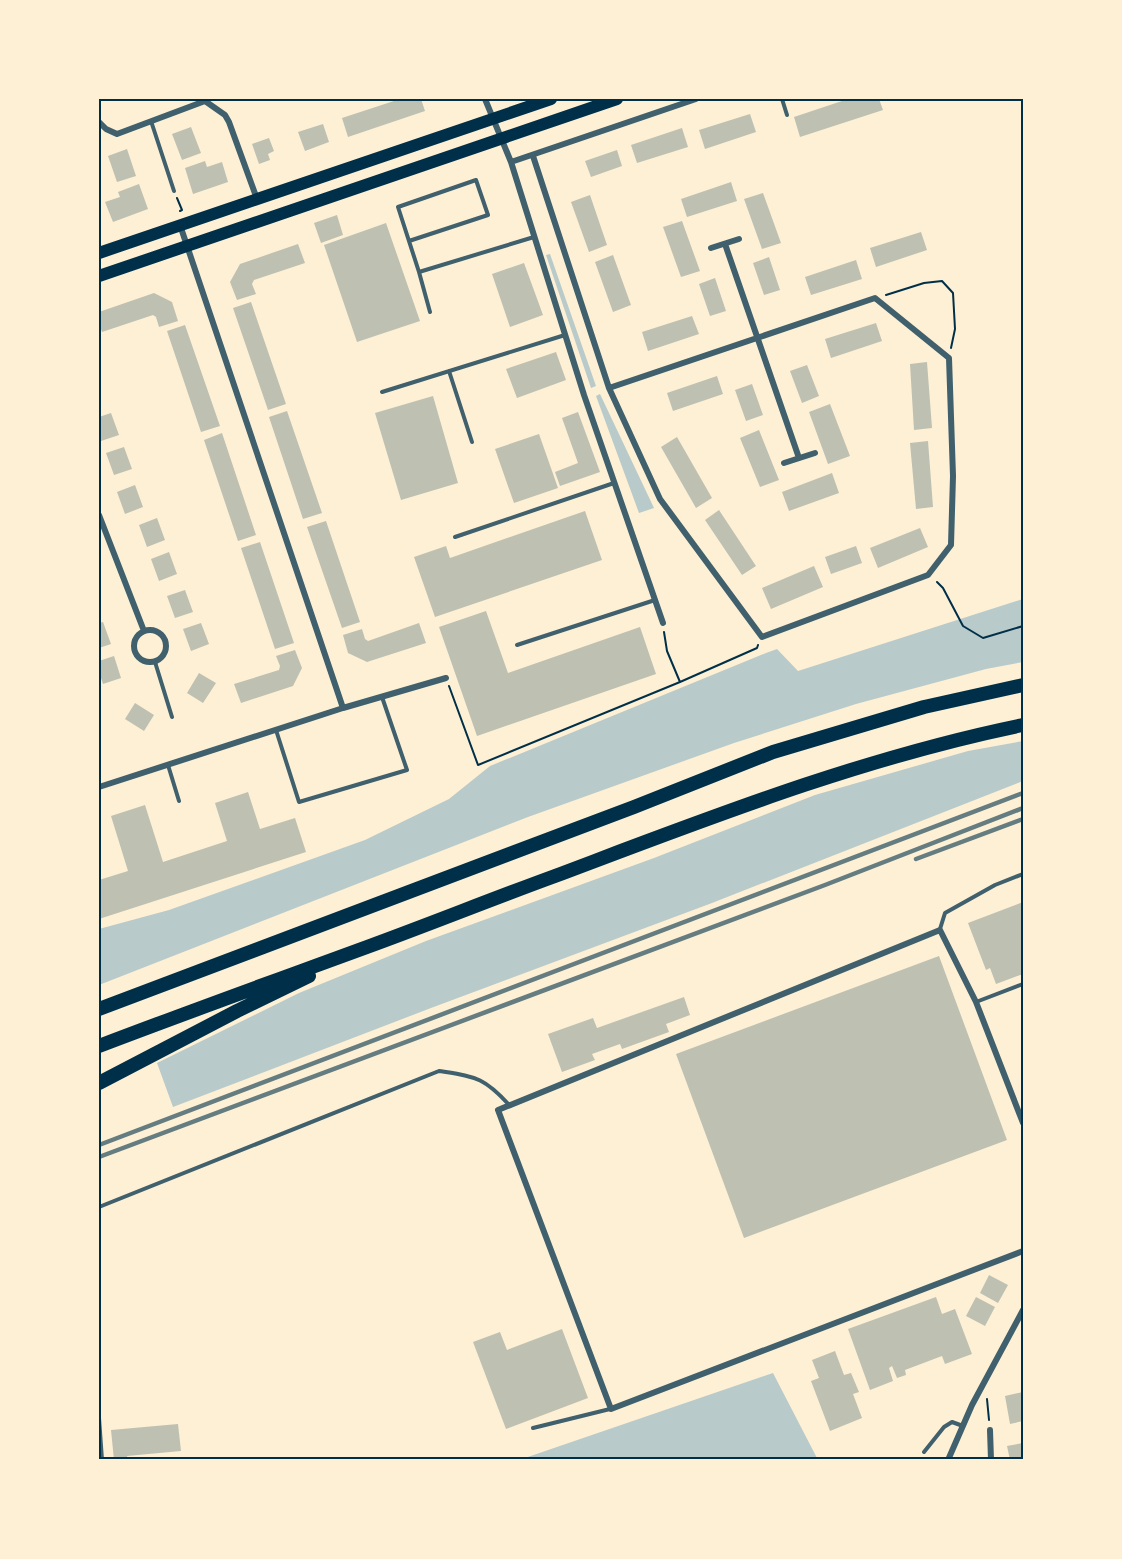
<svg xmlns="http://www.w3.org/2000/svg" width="1122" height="1559" font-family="'Varela Round',sans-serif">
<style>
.green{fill:#b9caca}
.building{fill:#bec0b2}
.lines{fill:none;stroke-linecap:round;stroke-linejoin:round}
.path{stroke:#003049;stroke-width:2}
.service{stroke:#3f606c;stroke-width:4}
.minor{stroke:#3f606c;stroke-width:6}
.primary{stroke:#003049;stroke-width:12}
.motorway{stroke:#003049;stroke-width:14}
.rail{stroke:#657d81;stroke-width:4.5}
.neatline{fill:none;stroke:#003049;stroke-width:2}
</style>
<rect width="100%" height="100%" fill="#fdf0d5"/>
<path class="green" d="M 550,254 L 596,386 L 591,388 L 546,255 Z
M 600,394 L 654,508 L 639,513 L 596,396 Z
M 1023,599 L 1023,662 L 986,669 L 856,704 L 734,743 L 528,817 L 99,985 L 99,929 L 169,910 L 365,840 L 449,799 L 490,766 L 766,653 L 777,649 L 798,671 Z
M 1023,741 L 1023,781 L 712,903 L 431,1008 L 173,1107 L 157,1063 L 299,993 L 426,941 L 654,858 L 815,795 L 968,751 Z
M 773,1373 L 818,1460 L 519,1460 Z"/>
<path class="building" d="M 400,99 L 421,99 L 425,111 L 348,137 L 342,118 Z
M 848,99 L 879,99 L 883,110 L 800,137 L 794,117 Z
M 750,114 L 756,132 L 705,149 L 699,130 Z
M 323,124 L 329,142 L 305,151 L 298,132 Z
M 191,127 L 201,153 L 182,160 L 172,134 Z
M 682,128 L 688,147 L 637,163 L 631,145 Z
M 269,138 L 274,151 L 268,154 L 270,160 L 259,164 L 252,144 Z
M 127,149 L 136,176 L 117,182 L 108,156 Z
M 617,150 L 622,166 L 591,177 L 585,161 Z
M 205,161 L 207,167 L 222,162 L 228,182 L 193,194 L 185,168 Z
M 731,182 L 737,201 L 687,217 L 681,199 Z
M 139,184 L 148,209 L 113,222 L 105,202 L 120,197 L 118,192 Z
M 763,193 L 781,243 L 762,249 L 744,199 Z
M 590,195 L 607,245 L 589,252 L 571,202 Z
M 337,215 L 343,235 L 321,243 L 314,223 Z
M 682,221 L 700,271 L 681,277 L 663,227 Z
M 386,223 L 420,321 L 357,342 L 324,245 Z
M 921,232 L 927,250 L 876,267 L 870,248 Z
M 298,244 L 305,263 L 254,280 L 252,284 L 256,294 L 237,300 L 230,282 L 240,264 Z
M 613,255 L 631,305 L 613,312 L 595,262 Z
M 769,257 L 780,290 L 764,295 L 753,263 Z
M 856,260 L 862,279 L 811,295 L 805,277 Z
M 524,263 L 543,315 L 510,327 L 492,274 Z
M 715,278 L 726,311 L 710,316 L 699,284 Z
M 154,293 L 172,302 L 178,321 L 159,327 L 156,317 L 153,315 L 102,332 L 99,324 L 99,312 Z
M 251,302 L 286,404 L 268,410 L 233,308 Z
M 692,316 L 699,334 L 648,351 L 642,332 Z
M 876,323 L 882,341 L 831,358 L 825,339 Z
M 185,325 L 220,426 L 201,432 L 167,331 Z
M 556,352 L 566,380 L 517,398 L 506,369 Z
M 927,362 L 932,428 L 914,430 L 910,364 Z
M 807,365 L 819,396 L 802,403 L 790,371 Z
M 717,376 L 723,394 L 673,411 L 667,393 Z
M 752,384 L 763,415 L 746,421 L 735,390 Z
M 433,396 L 458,483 L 401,500 L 375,413 Z
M 830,404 L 850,456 L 828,464 L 809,412 Z
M 287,411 L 322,513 L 303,519 L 269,417 Z
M 578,412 L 600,472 L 560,486 L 555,472 L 578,463 L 562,418 Z
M 111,413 L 119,435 L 101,441 L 99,417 Z
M 759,430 L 779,480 L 760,487 L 740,438 Z
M 222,433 L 256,535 L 238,541 L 204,440 Z
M 539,434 L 558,488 L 514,503 L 495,449 Z
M 677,437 L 712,498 L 696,508 L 661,447 Z
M 928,441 L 933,507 L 916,509 L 910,443 Z
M 124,447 L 132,469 L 114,475 L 106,453 Z
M 832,473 L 839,493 L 789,511 L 782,492 Z
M 135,485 L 143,507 L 125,514 L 117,492 Z
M 719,510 L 756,566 L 742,575 L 705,520 Z
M 585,511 L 602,560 L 435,617 L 414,557 L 446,546 L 450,558 Z
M 157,518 L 165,540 L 147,547 L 139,525 Z
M 326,521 L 360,622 L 342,628 L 307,527 Z
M 920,528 L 928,547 L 878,568 L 870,548 Z
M 260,542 L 294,643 L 275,649 L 241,548 Z
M 856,546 L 862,563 L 831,574 L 825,557 Z
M 169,552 L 177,574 L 159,581 L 151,559 Z
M 814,566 L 823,587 L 771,609 L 762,588 Z
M 185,590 L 193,612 L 175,618 L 167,596 Z
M 486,611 L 508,673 L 640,627 L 656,674 L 477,736 L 439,627 Z
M 103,622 L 111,644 L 99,648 L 99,623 Z
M 201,623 L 209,644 L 191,651 L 183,629 Z
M 419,623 L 426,643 L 367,662 L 348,653 L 343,635 L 362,629 L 365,639 L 368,641 Z
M 295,650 L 302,668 L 293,686 L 241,703 L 234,684 L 279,670 L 280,666 L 276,656 Z
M 114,656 L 121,678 L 103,684 L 99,672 L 99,661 Z
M 199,673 L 216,683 L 203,703 L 187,693 Z
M 135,703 L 154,715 L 144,731 L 125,719 Z
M 248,792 L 260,829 L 295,818 L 306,852 L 99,919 L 99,880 L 128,871 L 111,816 L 145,805 L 163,862 L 227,841 L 215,803 Z
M 1023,902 L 1023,974 L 996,984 L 990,968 L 986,970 L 968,923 Z
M 939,956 L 1007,1140 L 744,1238 L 676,1054 Z
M 684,997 L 690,1015 L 666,1024 L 669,1032 L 622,1049 L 620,1044 L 592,1054 L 595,1060 L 562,1072 L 548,1034 L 593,1018 L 597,1028 Z
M 989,1275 L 1008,1285 L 998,1303 L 980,1293 Z
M 936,1297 L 942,1314 L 955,1309 L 972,1354 L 945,1364 L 942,1356 L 905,1370 L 906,1375 L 897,1378 L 892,1366 L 889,1368 L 893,1381 L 870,1390 L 848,1329 Z
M 976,1297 L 995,1307 L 985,1326 L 966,1316 Z
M 562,1329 L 588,1398 L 506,1429 L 473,1342 L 500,1332 L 507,1350 Z
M 835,1351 L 844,1375 L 851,1373 L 859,1392 L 853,1394 L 862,1418 L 830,1431 L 811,1381 L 819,1378 L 812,1360 Z
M 1023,1392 L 1023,1421 L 1010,1424 L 1005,1396 Z
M 178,1424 L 181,1451 L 127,1456 L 128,1460 L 114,1460 L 111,1430 Z
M 1023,1443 L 1023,1460 L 1010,1460 L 1007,1446 Z"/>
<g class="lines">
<path class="path" d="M 177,198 L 182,210 L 180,211
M 886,295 L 924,283 L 942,281 L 953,293 L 955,329 L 951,348
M 937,582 L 943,588 L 963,626 L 983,638 L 1023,626
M 664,632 L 667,651 L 680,682
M 449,686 L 478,765 L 680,682 L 757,648 L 758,645
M 987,1399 L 989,1420"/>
<path class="service" d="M 782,99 L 787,115
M 151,121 L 174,191
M 409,241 L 488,215 L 476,180 L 398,207 L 419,272 L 534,237
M 419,272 L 430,312
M 449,371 L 472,442
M 382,392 L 565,335
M 455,537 L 614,483
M 517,645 L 655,600
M 155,662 L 172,717
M 276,730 L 299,802 L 407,770 L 382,697
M 168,765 L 179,801
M 940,929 L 945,913 L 995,885 L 1023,874
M 976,1002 L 1023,984
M 99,1207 L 439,1071 C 476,1077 484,1077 510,1106
M 99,1418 L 102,1460
M 533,1428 L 610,1409
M 924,1452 L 944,1427 L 952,1422 L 963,1426"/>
<path class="minor" d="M 485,99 L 511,162 L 584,395 L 663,623
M 99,122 L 106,129 L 117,134 L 205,101 L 225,115 L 229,122 L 257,199
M 533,156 L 609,388 L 660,499 L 762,637 L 928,575 L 951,545 L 953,476 L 949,358 L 875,298 L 609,388
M 511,162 L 696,99
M 180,225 L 343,708
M 725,244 L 799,458
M 711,248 L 739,239
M 784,463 L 815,453
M 99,515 L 144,631
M134 646a16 16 0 1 1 32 0a16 16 0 1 1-32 0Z
M 99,787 L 343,708 L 446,678
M 1023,1123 L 976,1002 L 940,930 L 498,1110 L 611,1409 L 1023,1251
M 990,1430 L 991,1460
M 948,1460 L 972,1405 L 1023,1310"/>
<path class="primary" d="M 99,253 L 551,99
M 99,276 L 617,99"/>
<path class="motorway" d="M 99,1009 L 634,807 L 773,752 L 924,707 L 1023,685
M 99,1046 C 188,1012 277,980 367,947 C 430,924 492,899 555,876 C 709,818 861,758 1023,725
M 99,1083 L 237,1011 L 309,976"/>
<path class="rail" d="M 916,859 L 1023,819
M 99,1145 L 1023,793
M 99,1157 L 825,885 L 1023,808"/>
</g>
<rect width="1122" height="1559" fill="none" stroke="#fdf0d5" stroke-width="201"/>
<rect x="100" y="100" width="922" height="1358" class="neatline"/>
</svg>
